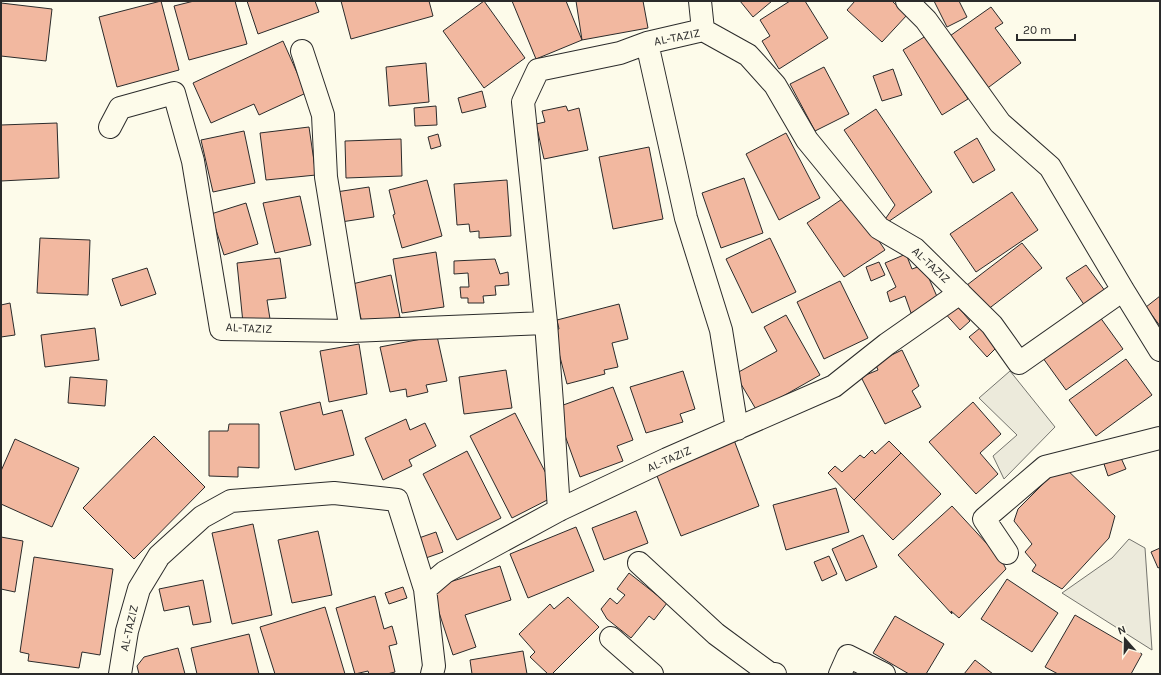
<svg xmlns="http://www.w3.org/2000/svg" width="1161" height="675" font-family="Karla,sans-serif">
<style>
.parking{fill:#eceadb;stroke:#74746e}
.building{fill:#f2b8a0;stroke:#2b2b2b}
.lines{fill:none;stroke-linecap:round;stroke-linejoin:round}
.minor-casing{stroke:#2b2b2b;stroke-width:24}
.minor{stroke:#fdfbea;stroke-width:22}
.labels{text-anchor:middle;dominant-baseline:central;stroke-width:3;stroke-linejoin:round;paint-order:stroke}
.street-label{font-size:12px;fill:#2b2b2b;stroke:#fdfbea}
</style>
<rect width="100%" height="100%" fill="#fdfbea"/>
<path class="parking" d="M 1010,371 L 1055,427 L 1004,479 L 993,456 L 1017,435 L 979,398 Z
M 1129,539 L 1145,548 L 1152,650 L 1062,593 L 1112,558 Z"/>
<path class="building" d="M 161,1 L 179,70 L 117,87 L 99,17 Z
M 194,1 L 235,1 L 247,44 L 189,60 L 174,6 Z
M 247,1 L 315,1 L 319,12 L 258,34 Z
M 341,1 L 429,1 L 433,16 L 351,39 Z
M 484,1 L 525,58 L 484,88 L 443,31 Z
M 512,1 L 566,1 L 582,40 L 536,59 Z
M 576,1 L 643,1 L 648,28 L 582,40 Z
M 740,1 L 772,1 L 753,17 Z
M 790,1 L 805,1 L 828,38 L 779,69 L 762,41 L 770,36 L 760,20 Z
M 855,1 L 892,1 L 907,15 L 882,42 L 847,10 Z
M 934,1 L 959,1 L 967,17 L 947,27 Z
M 1,3 L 52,9 L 46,61 L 1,56 Z
M 991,7 L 1003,23 L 995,28 L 1021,63 L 985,90 L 947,38 Z
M 929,34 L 968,99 L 942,115 L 903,50 Z
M 283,41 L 306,93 L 259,115 L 254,104 L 211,123 L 193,83 Z
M 426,63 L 429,102 L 389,106 L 386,67 Z
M 824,67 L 849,114 L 815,131 L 790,84 Z
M 893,69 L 902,95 L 882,101 L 873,76 Z
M 482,91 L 486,107 L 462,113 L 458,98 Z
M 436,106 L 437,125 L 415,126 L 414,108 Z
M 566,106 L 568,111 L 579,108 L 588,150 L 544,159 L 536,124 L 545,122 L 542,111 Z
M 876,109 L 932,192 L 879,228 L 895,205 L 844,130 Z
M 57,123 L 59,178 L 1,181 L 1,125 Z
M 309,127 L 316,175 L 266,180 L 260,133 Z
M 244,131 L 255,183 L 213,192 L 201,140 Z
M 786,133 L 820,198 L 779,220 L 746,154 Z
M 438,134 L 441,146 L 431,149 L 428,137 Z
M 977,138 L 995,170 L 973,183 L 954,152 Z
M 401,139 L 402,176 L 346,178 L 345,141 Z
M 649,147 L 663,219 L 613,229 L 599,157 Z
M 744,178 L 763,233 L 721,248 L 702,193 Z
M 427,180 L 442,236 L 402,248 L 393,215 L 395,214 L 389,190 Z
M 507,180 L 511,236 L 479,238 L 479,231 L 470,232 L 469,224 L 457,225 L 454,184 Z
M 369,187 L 374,217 L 341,222 L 336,192 Z
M 1012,192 L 1038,230 L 976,272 L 950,234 Z
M 848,195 L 885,250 L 844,277 L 807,223 Z
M 300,196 L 311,245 L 275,253 L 263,203 Z
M 246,203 L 258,244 L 224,255 L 211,214 Z
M 40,238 L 90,240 L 88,295 L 37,293 Z
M 770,238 L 796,292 L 752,313 L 726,259 Z
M 1022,243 L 1042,268 L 987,310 L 967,285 Z
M 436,252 L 444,307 L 402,313 L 393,259 Z
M 906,254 L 912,269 L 923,265 L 939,301 L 911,313 L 905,296 L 890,302 L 887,292 L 896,287 L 885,263 Z
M 280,258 L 286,298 L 267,300 L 270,319 L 243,323 L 237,263 Z
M 495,259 L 500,274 L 508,272 L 509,285 L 495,286 L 496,295 L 483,296 L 484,303 L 468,303 L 468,298 L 461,298 L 460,287 L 469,287 L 468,273 L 454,274 L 454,261 Z
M 879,262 L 885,275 L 871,281 L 866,267 Z
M 1086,265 L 1108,295 L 1087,309 L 1066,278 Z
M 147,268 L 156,294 L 121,306 L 112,279 Z
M 391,275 L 400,317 L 363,326 L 352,284 Z
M 840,281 L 868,338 L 824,359 L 797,302 Z
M 1160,296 L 1160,326 L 1146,307 Z
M 953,301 L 970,321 L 960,330 L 943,311 Z
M 10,303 L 15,335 L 1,337 L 1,305 Z
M 619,304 L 628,339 L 612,343 L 618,367 L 604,370 L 605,374 L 567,384 L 553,330 L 559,329 L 557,320 Z
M 1097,313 L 1123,349 L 1066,390 L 1040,354 Z
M 786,315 L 820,375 L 757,411 L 735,374 L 777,351 L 764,327 Z
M 95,328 L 99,360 L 45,367 L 41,335 Z
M 980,328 L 997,347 L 987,357 L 969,337 Z
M 437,336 L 447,381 L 426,385 L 428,392 L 407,397 L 406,389 L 390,392 L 380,347 Z
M 359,344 L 367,394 L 329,402 L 320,351 Z
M 902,350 L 919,386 L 912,391 L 921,407 L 885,424 L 861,377 L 878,370 L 875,363 Z
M 1126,359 L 1152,395 L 1096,436 L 1069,400 Z
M 506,370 L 512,408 L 464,414 L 459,377 Z
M 683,371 L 695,409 L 680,414 L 683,422 L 646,433 L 630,387 Z
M 70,377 L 107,380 L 105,406 L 68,403 Z
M 613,387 L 633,440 L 617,446 L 623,461 L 580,477 L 555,408 Z
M 320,402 L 323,415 L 342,410 L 354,455 L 295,470 L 280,412 Z
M 973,402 L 1001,434 L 980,453 L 998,474 L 976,494 L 929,442 Z
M 515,413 L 557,495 L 512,518 L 470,436 Z
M 406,419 L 410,430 L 425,423 L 436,446 L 409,460 L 412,466 L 383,480 L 365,438 Z
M 229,424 L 259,424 L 259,468 L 238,467 L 238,477 L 209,476 L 209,431 L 228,431 Z
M 154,436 L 205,487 L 134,559 L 83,508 Z
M 15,439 L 79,468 L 52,527 L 1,504 L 1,471 Z
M 734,440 L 759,506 L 681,536 L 655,471 Z
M 889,441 L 901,453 L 854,500 L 828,473 L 835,466 L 842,472 L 860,455 L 864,458 L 872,450 L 875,454 Z
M 467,451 L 501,518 L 457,540 L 423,474 Z
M 901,453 L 941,494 L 893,540 L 854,500 Z
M 1121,458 L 1126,469 L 1108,476 L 1104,464 Z
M 1062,465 L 1115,516 L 1109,538 L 1062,589 L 1032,571 L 1036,565 L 1025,552 L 1032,544 L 1014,521 L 1018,509 Z
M 836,488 L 849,532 L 786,550 L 773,505 Z
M 952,506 L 1001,559 L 1006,569 L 959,618 L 951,611 L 952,614 L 898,555 Z
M 636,511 L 648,543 L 604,560 L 592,528 Z
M 253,524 L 272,615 L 232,624 L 212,533 Z
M 576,527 L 594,571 L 528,598 L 510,554 Z
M 318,531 L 332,595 L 292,603 L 278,540 Z
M 436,532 L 443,552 L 423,559 L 416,539 Z
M 863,535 L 877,567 L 846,581 L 832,549 Z
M 1,537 L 23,541 L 15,592 L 1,589 Z
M 1160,548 L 1160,567 L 1158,568 L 1151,552 Z
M 829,556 L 837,574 L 822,581 L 814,562 Z
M 34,557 L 113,569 L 100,655 L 82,652 L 79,668 L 28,661 L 29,654 L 20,652 Z
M 500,566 L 511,600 L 465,615 L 476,647 L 453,655 L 431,588 Z
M 629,573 L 667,603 L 654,620 L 649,616 L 631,638 L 607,619 L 601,609 L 610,598 L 617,604 L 625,595 L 617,589 Z
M 1007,579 L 1058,613 L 1032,652 L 981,619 Z
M 203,580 L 211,622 L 193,625 L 189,606 L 164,611 L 159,589 Z
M 403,587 L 407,598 L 389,604 L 385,593 Z
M 375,596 L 384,629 L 392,626 L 397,644 L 389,646 L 395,672 L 387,674 L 369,674 L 368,671 L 355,674 L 336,608 Z
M 568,597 L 599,627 L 552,674 L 548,674 L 530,657 L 535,652 L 519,634 L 550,604 L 554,609 Z
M 325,607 L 345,674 L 275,674 L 260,627 Z
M 1075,615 L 1142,654 L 1131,674 L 1058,674 L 1045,667 Z
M 895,616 L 944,644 L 926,674 L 909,674 L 873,653 Z
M 249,634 L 259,674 L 197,674 L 191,648 Z
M 178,648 L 185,674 L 139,674 L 137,666 L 144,657 Z
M 523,651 L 527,674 L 472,674 L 470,660 Z
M 975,660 L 993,674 L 964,674 Z"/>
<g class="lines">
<defs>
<path id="minor" d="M 700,1 L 703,30
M 907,1 L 926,20 L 1000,123 L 1050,167 L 1123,290 L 1160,350
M 647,43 L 686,218 L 721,330 L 737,429
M 302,51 L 323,115 L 326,177 L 351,331
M 110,127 L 120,108 L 174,93 L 193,161 L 221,329 L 351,331 L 546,323
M 559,510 L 552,403 L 546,323 L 523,102 L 538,70 L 620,53 L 647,43 L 703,30 L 748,55 L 775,85 L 807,140 L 879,228 L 915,249 L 992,325 L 1019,363 L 1123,290
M 1007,553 L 984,519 L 1045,467 L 1160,438
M 639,563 L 716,634 L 769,673 L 775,674
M 425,589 L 445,572 L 559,510 L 667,459 L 834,386 L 887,344 L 960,293
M 611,638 L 652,674
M 120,674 L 127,631 L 139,589 L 159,556 L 202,517 L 231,501 L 334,493 L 397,500 L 425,589 L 434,666 L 432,674
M 840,674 L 848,656 L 884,674"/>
</defs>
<use href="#minor" class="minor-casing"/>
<use href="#minor" class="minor"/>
</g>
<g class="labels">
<g class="street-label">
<text transform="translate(677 37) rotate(-11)">AL-TAZIZ</text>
<text transform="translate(931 265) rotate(43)">AL-TAZIZ</text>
<text transform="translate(249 328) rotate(3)">AL-TAZIZ</text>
<text transform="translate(669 459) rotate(-24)">AL-TAZIZ</text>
<text transform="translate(129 628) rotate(-77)">AL-TAZIZ</text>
</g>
</g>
<rect width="1161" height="675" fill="none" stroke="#2b2b2b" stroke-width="4"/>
<g transform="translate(1125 639) rotate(340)" stroke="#fdfbea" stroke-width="3" paint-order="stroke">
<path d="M0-3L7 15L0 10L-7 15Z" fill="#2b2b2b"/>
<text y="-6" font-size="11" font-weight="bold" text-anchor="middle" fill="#2b2b2b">N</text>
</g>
<path d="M1017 34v6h58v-6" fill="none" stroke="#2b2b2b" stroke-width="2"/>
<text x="1023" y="34" font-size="12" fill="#2b2b2b" stroke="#fdfbea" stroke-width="3" paint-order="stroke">20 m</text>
</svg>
